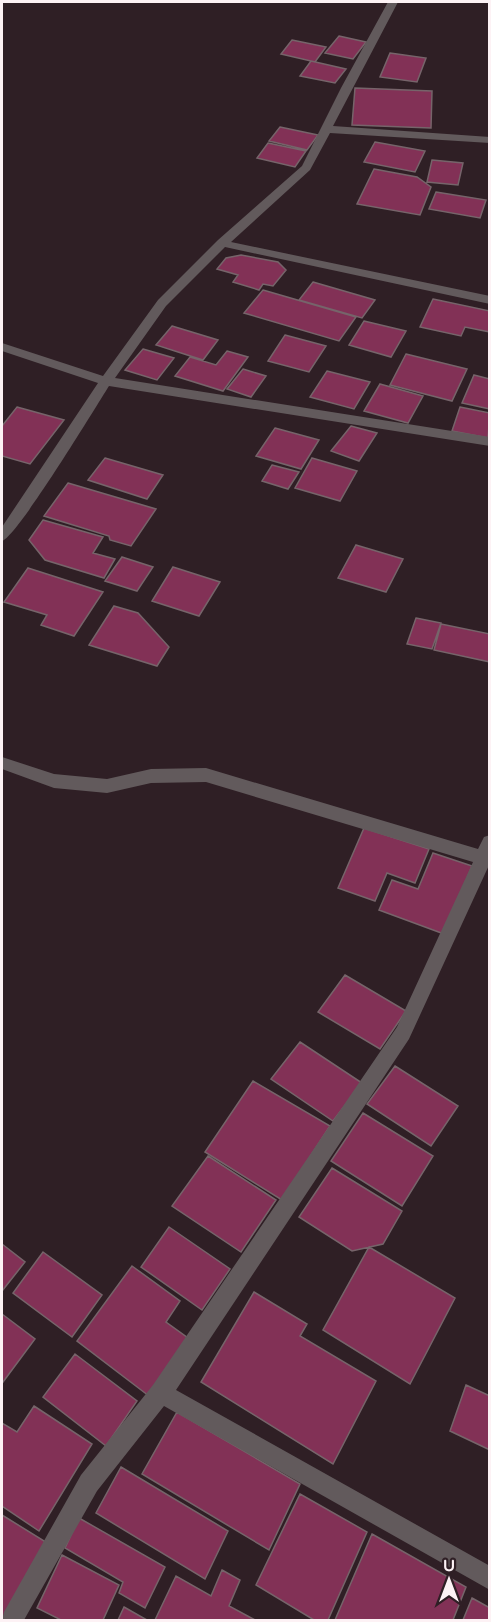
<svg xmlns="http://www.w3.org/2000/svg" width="491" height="1622" font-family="'Varela Round',sans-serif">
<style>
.building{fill:#823156;stroke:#76646a;stroke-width:1.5}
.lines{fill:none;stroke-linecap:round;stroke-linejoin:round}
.minor{fill:#625a5c;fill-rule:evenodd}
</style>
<rect width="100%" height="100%" fill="#2f1f25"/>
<path class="building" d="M 339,36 L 366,42 L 353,59 L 325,53 Z
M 292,40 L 326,47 L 315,62 L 281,54 Z
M 390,53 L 426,58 L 417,82 L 380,77 Z
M 311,61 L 346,69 L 335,83 L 300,76 Z
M 355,88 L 432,91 L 431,128 L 352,125 Z
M 280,127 L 318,135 L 307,150 L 269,141 Z
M 375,142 L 425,151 L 415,172 L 364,162 Z
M 268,143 L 306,151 L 295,167 L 257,158 Z
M 432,160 L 463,163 L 458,185 L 427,182 Z
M 374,169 L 417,177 L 431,187 L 420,215 L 357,204 Z
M 436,192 L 486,200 L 480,218 L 429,209 Z
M 241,255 L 278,262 L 286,270 L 273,286 L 263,284 L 259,290 L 233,282 L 238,275 L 217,269 L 226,258 Z
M 313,282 L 375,300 L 362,318 L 299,300 Z
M 263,290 L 356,317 L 339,341 L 244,313 Z
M 433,299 L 490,311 L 490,332 L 465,327 L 461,336 L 420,327 Z
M 364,321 L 406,331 L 391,357 L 349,345 Z
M 172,326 L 218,340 L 203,360 L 156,345 Z
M 285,335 L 326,346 L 309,372 L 268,361 Z
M 143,349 L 174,358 L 157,380 L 125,370 Z
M 227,351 L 248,357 L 223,391 L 175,376 L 190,357 L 216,365 Z
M 406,354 L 467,369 L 452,401 L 390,385 Z
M 243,369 L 266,376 L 251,397 L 227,389 Z
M 327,371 L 370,382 L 354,409 L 310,397 Z
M 474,375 L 490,379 L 490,409 L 462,403 Z
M 380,384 L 423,396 L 408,423 L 364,411 Z
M 17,407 L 64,420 L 30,464 L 2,456 L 2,426 Z
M 460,407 L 490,413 L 488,438 L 452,431 Z
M 351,426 L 377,433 L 359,461 L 331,451 Z
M 275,428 L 319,440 L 301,469 L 256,456 Z
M 105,458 L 163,475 L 147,499 L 88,480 Z
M 312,458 L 357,471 L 340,501 L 295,488 Z
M 272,465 L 299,472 L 288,489 L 262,481 Z
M 68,483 L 156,509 L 131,546 L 110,540 L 109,536 L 44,516 Z
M 43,520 L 103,537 L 93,553 L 115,559 L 104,578 L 45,560 L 29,540 Z
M 356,545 L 403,559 L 386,592 L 338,578 Z
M 122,557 L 153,567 L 137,591 L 105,581 Z
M 173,567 L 220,582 L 199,616 L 152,601 Z
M 28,568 L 103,592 L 74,636 L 41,625 L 47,615 L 4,602 Z
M 114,606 L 138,613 L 169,647 L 157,666 L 89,645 Z
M 416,618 L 441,623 L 432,649 L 407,644 Z
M 441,624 L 490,634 L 490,662 L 434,650 Z
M 364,828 L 429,849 L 415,883 L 387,873 L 375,901 L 338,888 Z
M 433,853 L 472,866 L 444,934 L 379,910 L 392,880 L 418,889 Z
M 345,975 L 406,1011 L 380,1049 L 318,1012 Z
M 300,1042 L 362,1083 L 333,1121 L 271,1079 Z
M 395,1066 L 458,1106 L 431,1146 L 367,1104 Z
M 253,1081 L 330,1126 L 282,1200 L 205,1152 Z
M 363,1113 L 433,1156 L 402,1206 L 331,1161 Z
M 208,1156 L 276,1200 L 241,1252 L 172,1206 Z
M 332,1168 L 402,1211 L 383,1244 L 352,1251 L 299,1217 Z
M 169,1227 L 230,1269 L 202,1310 L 141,1267 Z
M 2,1244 L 25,1262 L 2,1291 Z
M 369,1247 L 455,1298 L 410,1384 L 323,1330 Z
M 43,1252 L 102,1295 L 72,1337 L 13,1293 Z
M 132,1266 L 180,1301 L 166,1322 L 188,1338 L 149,1396 L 77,1341 Z
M 254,1292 L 307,1324 L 300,1336 L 376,1381 L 333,1464 L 201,1382 Z
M 2,1314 L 35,1339 L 3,1382 L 2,1380 Z
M 75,1354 L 137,1401 L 106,1446 L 43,1397 Z
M 466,1385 L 490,1396 L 490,1450 L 450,1431 Z
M 34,1406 L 92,1444 L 39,1531 L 2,1506 L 2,1423 L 17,1432 Z
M 177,1412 L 300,1484 L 269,1550 L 142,1474 Z
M 121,1467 L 228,1531 L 205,1579 L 96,1513 Z
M 300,1494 L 367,1532 L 328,1620 L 314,1620 L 256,1585 Z
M 2,1515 L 49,1544 L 6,1620 L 2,1620 Z
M 79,1518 L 165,1567 L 145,1608 L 119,1593 L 123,1582 L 65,1548 Z
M 372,1534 L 466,1587 L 453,1620 L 335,1620 Z
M 62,1555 L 119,1585 L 103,1620 L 61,1620 L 37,1608 Z
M 222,1570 L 240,1580 L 229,1606 L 255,1620 L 155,1620 L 176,1576 L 211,1596 Z
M 472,1598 L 490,1608 L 490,1620 L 463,1620 Z
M 124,1607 L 147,1620 L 118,1620 Z"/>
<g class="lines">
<path class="minor" d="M 388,2 L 398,2 L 333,126 L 490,137 L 490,143 L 330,133 L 310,170 L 231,242 L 490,296 L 490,304 L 225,247 L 166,306 L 115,378 L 490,437 L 490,446 L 109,386 C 95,408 17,537 2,541 L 2,527 L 98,383 L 2,351 L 2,343 L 103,376 L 158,300 L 218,240 L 302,166 L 341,88 Z
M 2,757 L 54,774 L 107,779 L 151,769 L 206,768 L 478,849 L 484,837 L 490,835 L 490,863 L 409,1039 L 176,1390 L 490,1566 L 490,1590 L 164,1406 L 97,1491 L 24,1620 L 2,1620 L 4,1612 L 81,1475 L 153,1385 L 397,1027 L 473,862 L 206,782 L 151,783 L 107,793 L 54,788 L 2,769 Z"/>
</g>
<rect width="491" height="1622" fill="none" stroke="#fdf2f5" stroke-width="6"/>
<g transform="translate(449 1580)" stroke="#2f1f25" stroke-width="4.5" paint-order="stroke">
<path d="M0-4.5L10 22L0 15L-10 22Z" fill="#fdf2f5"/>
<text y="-9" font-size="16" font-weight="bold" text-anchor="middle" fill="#fdf2f5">U</text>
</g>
</svg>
